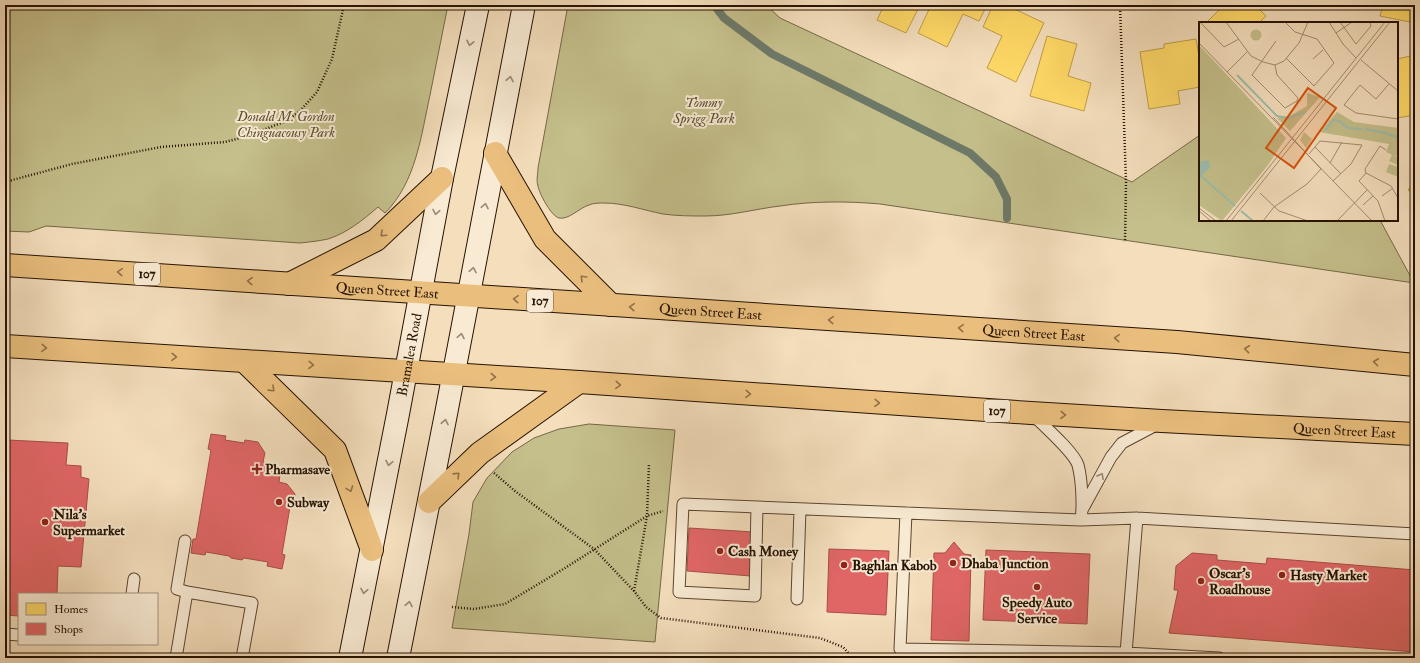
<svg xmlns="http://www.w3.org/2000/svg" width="1420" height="663" font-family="'IM FELL Double Pica',serif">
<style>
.green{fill:#c4bf8b;stroke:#756846}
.homes{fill:#ffd966;stroke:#be9d48}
.shops{fill:#e06666;stroke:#a84d48}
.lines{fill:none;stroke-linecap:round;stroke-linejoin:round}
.stream{stroke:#6d7968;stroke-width:8}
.lane-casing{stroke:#5a4530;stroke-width:13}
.secondary-casing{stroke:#261201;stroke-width:24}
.primary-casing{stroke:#261201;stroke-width:24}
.path{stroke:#261201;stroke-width:2.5;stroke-dasharray:1 2;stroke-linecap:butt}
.lane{stroke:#f8ead3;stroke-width:11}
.secondary{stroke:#f8ead3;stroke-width:22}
.primary{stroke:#eabf7e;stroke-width:22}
.oneway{stroke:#9a8974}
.oneway2{stroke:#927146}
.poi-dot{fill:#8f2418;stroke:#f8ead3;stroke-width:1.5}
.labels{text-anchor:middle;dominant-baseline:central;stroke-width:4;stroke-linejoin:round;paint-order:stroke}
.shield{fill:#f8ead3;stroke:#655340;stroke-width:1}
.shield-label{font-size:13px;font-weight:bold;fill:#261201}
.park-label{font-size:14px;font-style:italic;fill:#5d4f31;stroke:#f8ead3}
.street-label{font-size:14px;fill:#261201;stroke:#f8ead3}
.poi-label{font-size:14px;font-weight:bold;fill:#261201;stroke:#f8ead3;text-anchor:start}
.inset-river{fill:none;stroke:#9cbdac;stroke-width:2}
.inset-road{fill:none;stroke:#a28c71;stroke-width:1}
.view{fill:#d5520b;fill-opacity:0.15;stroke:#d5520b;stroke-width:2}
.inset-edge{fill:none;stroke:#261201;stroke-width:2}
</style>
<rect width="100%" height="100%" fill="#f4debc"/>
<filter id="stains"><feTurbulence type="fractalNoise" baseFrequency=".005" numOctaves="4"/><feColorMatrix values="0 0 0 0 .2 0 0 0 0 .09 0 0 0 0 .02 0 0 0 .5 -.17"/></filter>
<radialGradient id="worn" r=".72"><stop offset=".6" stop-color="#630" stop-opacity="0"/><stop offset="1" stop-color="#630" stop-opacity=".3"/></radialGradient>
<path class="green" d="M 5,5 L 448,5 C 442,35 436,65 430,95 C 421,136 416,182 385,213 L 378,207 C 363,220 347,233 328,239 C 319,241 309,242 300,243 L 46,226 L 29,232 L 5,231 Z
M 568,5 L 766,5 L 780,18 L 1132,182 L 1200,135 L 1200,220 L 1380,220 L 1414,283 L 880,204 C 847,201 813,201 780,206 C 755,209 731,216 705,216 C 692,216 677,216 663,214 C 643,210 624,203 604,203 C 599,203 593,203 589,205 C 579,208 569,220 559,218 C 551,216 539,193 538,186 C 536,180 538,174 538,168 Z
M 589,424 L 675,430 L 655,642 L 452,628 L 469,534 L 473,502 L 487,478 L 512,452 L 534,438 L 559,429 Z"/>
<path class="homes" d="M 884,5 L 920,5 L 906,33 L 877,20 Z
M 931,5 L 987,5 L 979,21 L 963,14 L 947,47 L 918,33 Z
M 993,5 L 1006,5 L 1044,23 L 1016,82 L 987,68 L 1002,36 L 983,27 Z
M 1220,5 L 1255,5 L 1266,16 L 1259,23 L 1206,23 L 1219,10 L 1216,8 Z
M 1383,5 L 1415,5 L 1415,23 L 1380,16 Z
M 1047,36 L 1077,44 L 1068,76 L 1091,83 L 1084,111 L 1030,96 Z
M 1196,39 L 1200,62 L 1200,87 L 1178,91 L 1180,104 L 1149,109 L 1140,52 L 1164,48 L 1164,44 Z
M 1415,55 L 1415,115 L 1397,118 L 1397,59 Z
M 1415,180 L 1415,195 L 1408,190 Z"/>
<path class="shops" d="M 211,434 L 226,436 L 225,440 L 244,443 L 245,440 L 258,442 L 265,453 L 263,462 L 271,464 L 280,475 L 279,482 L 287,484 L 295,494 L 293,508 L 290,507 L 282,554 L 285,555 L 282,569 L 267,566 L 268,562 L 244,558 L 242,560 L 231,558 L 229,556 L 206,552 L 205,555 L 191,553 L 193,539 L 196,539 L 211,450 L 208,449 Z
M 8,440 L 68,443 L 66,465 L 81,466 L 81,477 L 89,479 L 81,567 L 58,566 L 57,594 L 19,594 L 19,616 L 5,615 L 5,478 Z
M 689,528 L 754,532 L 751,576 L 687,571 Z
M 954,542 L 964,554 L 971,555 L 969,641 L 931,640 L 934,553 L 945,553 Z
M 829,549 L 889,551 L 886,615 L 827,612 Z
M 986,550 L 1090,554 L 1087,624 L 983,620 Z
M 1192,553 L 1217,555 L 1217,560 L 1266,564 L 1267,558 L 1415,570 L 1415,652 L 1169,633 L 1178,590 L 1174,590 L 1176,566 Z"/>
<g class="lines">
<path class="stream" d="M 714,5 L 724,18 L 772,54 L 970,153 L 996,177 L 1007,199 L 1007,218"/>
<defs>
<path id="lane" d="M 1033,415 C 1043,425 1074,452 1078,465 C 1082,480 1083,506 1081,520
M 757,507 L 755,596 L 679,592 L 683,504 L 1081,520 L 1137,518 L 1415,534
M 1082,510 L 1111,457 L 1122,443 L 1158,424
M 906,513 L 900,649 L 1126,653
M 1137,518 L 1126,653 L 1219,658
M 185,541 L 177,589 L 187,592
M 132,594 L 134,579
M 797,599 L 800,509
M 5,634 L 19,635
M 176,658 L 187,592 L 252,603 L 242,658"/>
<g id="secondary">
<path id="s1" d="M 350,658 L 398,414 L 442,178 L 478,5"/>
<path d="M 398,658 L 446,414 L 524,5"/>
</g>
<g id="primary">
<path d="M 495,153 L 545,239 L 611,305"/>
<path id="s2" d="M 5,265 L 1177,342 L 1415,365"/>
<path d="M 289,284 L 376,240 L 442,178"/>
<path id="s3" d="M 5,346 L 579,382 L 1031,413 L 1162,421 L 1415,434"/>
<path d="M 244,361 L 335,450 L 372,550"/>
<path d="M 429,502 L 480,453 L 579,382"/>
</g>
</defs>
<use href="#lane" class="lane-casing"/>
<use href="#secondary" class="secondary-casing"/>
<use href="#primary" class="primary-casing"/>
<path class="path" d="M 1120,5 L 1126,182 L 1125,242
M 5,182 L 72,164 L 161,147 L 225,142 L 248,136 L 286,121 L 299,112 L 317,92 L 332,59 L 344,5
M 494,473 L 515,491 L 594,549 L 634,591 L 646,607 L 661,618 L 820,638 L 843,647 L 853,658
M 634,591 L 647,516 L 649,464
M 452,607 L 474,609 L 505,604 L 565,568 L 647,516 L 663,511"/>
<use href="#lane" class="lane"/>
<use href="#secondary" class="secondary"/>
<use href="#primary" class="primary"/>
</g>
<defs><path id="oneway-chevron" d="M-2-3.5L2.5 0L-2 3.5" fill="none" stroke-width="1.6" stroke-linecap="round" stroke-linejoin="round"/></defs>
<g class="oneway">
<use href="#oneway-chevron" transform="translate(470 43) rotate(102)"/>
<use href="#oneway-chevron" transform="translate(510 79) rotate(-79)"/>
<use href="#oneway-chevron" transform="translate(485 206) rotate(-79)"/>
<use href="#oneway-chevron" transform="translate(436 212) rotate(101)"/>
<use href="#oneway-chevron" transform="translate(473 270) rotate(-79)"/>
<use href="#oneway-chevron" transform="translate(461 336) rotate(-79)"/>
<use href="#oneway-chevron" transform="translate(445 422) rotate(-79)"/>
<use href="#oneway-chevron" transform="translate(389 463) rotate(101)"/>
<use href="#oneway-chevron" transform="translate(1101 476) rotate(-61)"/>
<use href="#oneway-chevron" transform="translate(364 591) rotate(101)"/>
<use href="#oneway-chevron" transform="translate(409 604) rotate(-79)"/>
</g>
<g class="oneway2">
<use href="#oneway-chevron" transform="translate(383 234) rotate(137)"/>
<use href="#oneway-chevron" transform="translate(120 272) rotate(-176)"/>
<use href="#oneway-chevron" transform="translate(583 278) rotate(-135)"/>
<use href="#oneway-chevron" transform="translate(250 281) rotate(-176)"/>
<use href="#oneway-chevron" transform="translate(516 299) rotate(-176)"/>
<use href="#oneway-chevron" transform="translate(632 307) rotate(-176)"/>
<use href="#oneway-chevron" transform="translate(831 320) rotate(-176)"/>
<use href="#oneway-chevron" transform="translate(961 328) rotate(-176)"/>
<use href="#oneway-chevron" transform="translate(1117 338) rotate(-176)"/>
<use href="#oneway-chevron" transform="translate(44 348) rotate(4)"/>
<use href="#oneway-chevron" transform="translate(1247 349) rotate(-174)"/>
<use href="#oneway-chevron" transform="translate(174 357) rotate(4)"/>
<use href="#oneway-chevron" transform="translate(1376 362) rotate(-174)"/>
<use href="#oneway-chevron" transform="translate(311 365) rotate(3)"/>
<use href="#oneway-chevron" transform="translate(493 377) rotate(3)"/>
<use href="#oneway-chevron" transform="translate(618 385) rotate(4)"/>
<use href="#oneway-chevron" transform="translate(272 389) rotate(44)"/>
<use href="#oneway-chevron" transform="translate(748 394) rotate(4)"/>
<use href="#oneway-chevron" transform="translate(877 403) rotate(4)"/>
<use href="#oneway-chevron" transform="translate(1063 415) rotate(3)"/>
<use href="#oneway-chevron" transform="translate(457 475) rotate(-44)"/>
<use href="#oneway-chevron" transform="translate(350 489) rotate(70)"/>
</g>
<g class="poi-dot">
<path d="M255 463h4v4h4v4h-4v4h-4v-4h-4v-4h4z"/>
<circle cx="279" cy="502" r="4"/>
<circle cx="45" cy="522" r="4"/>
<circle cx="720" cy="551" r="4"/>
<circle cx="953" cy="563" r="4"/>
<circle cx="844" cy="565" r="4"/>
<circle cx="1282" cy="575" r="4"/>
<circle cx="1201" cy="581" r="4"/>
<circle cx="1037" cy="587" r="4"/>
</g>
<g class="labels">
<g class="shield">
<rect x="134" y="263" width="26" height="22" rx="3"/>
<rect x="527" y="290" width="26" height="22" rx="3"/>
<rect x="984" y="400" width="26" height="22" rx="3"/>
</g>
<g class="shield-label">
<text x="147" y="274">107</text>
<text x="540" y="301">107</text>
<text x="997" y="411">107</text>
</g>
<g class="park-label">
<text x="704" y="102">Tommy<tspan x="704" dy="16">Sprigg Park</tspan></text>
<text x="286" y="116">Donald M. Gordon<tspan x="286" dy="16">Chinguacousy Park</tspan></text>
</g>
<g class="street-label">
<text stroke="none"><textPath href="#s2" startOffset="383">Queen Street East</textPath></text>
<text stroke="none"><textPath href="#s2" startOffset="707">Queen Street East</textPath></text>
<text stroke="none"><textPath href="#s2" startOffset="1031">Queen Street East</textPath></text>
<text stroke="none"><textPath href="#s1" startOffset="309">Bramalea Road</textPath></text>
<text stroke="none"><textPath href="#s3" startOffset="1342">Queen Street East</textPath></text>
</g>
<g class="poi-label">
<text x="265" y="469">Pharmasave</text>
<text x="287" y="502">Subway</text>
<text x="53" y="514">Nila’s<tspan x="53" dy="16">Supermarket</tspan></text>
<text x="728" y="551">Cash Money</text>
<text x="961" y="563">Dhaba Junction</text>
<text x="852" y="565">Baghlan Kabob</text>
<text x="1209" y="573">Oscar's<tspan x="1209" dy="16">Roadhouse</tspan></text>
<text x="1290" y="575">Hasty Market</text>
<text x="1037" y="602" text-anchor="middle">Speedy Auto<tspan x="1037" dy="16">Service</tspan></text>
</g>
</g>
<g transform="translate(1199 22)">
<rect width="199" height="199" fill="#f4debc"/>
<path d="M51.5 13a5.5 5.5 0 1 1 11 0a5.5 5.5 0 1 1-11 0ZM 0,23 L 87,116 L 69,143 L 23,199 L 0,183 ZM 108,71 L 121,75 L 91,109 L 78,96 L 91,94 L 108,84 ZM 138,90 L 155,100 L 199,106 L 199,135 L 194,133 L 199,136 L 199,143 L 190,139 L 193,133 L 187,130 L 190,122 L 120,110 ZM 105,110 L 113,117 L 107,126 L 101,118 ZM 190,142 L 199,145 L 199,155 L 187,150 Z" fill="#c4bf8b"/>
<path d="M 9,138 L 12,145 L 0,156 L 0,140 Z" fill="#9cbdac"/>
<path class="inset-river" d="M 38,53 L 78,94 L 89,96 L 106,90M 166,107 L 187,111 L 199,116M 126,109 L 134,98 L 140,99 L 149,106 L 163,107M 2,154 L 36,184M 42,189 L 54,199"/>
<path class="inset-road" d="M 1,0 L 25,25 L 40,17M 27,0 L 52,34 L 64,40 L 76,43 L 85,39 L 100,21 L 109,0M 86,0 L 96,10 L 118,17 L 135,41 L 115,64 L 87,36M 130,0 L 144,22 L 157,36M 141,0 L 157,22 L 172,4 L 171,0M 137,11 L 153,0M 0,21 L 173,199M 114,37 L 124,28M 162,38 L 199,69M 76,43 L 78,53 L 99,76 L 98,79 L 86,86 L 53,53 L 77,19M 28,50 L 48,30M 190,62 L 177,77 L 161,63 L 145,83 L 157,91 L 199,97M 74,95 L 122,147M 116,125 L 142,152M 110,132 L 121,119 L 163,123 L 152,142 L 134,159M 131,141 L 143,120M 167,151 L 192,164 L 199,176M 61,171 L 80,189 L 109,199M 183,174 L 194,166M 164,183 L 174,174M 0,186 L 17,199M 0,189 L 12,199M 27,199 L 186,0M 32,199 L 191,0M 64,199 L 75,185 L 108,162 L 122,147M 138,199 L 168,168M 186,199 L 179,179 L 160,159 L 167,151 L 166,147 L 181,124 L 187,128"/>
<path class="view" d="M 109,66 L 137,86 L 95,146 L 67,126 Z"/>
<rect width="199" height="199" class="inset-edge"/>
</g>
<rect width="1420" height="663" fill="none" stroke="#f4debc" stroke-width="20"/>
<rect x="6" y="6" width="1408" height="651" fill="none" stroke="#261201" stroke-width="2"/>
<rect x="10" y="10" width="1400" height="643" fill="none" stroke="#261201"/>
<rect x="18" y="593" width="140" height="52" fill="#f8ead3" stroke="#a4947f"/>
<rect x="26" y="603" width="20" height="12" fill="#ffd966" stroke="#a4947f"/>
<text x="54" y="613" font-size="12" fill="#261201">Homes</text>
<rect x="26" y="623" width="20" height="12" fill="#e06666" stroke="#a4947f"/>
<text x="54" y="633" font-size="12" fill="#261201">Shops</text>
<rect width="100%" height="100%" filter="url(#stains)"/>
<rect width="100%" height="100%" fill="url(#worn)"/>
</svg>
